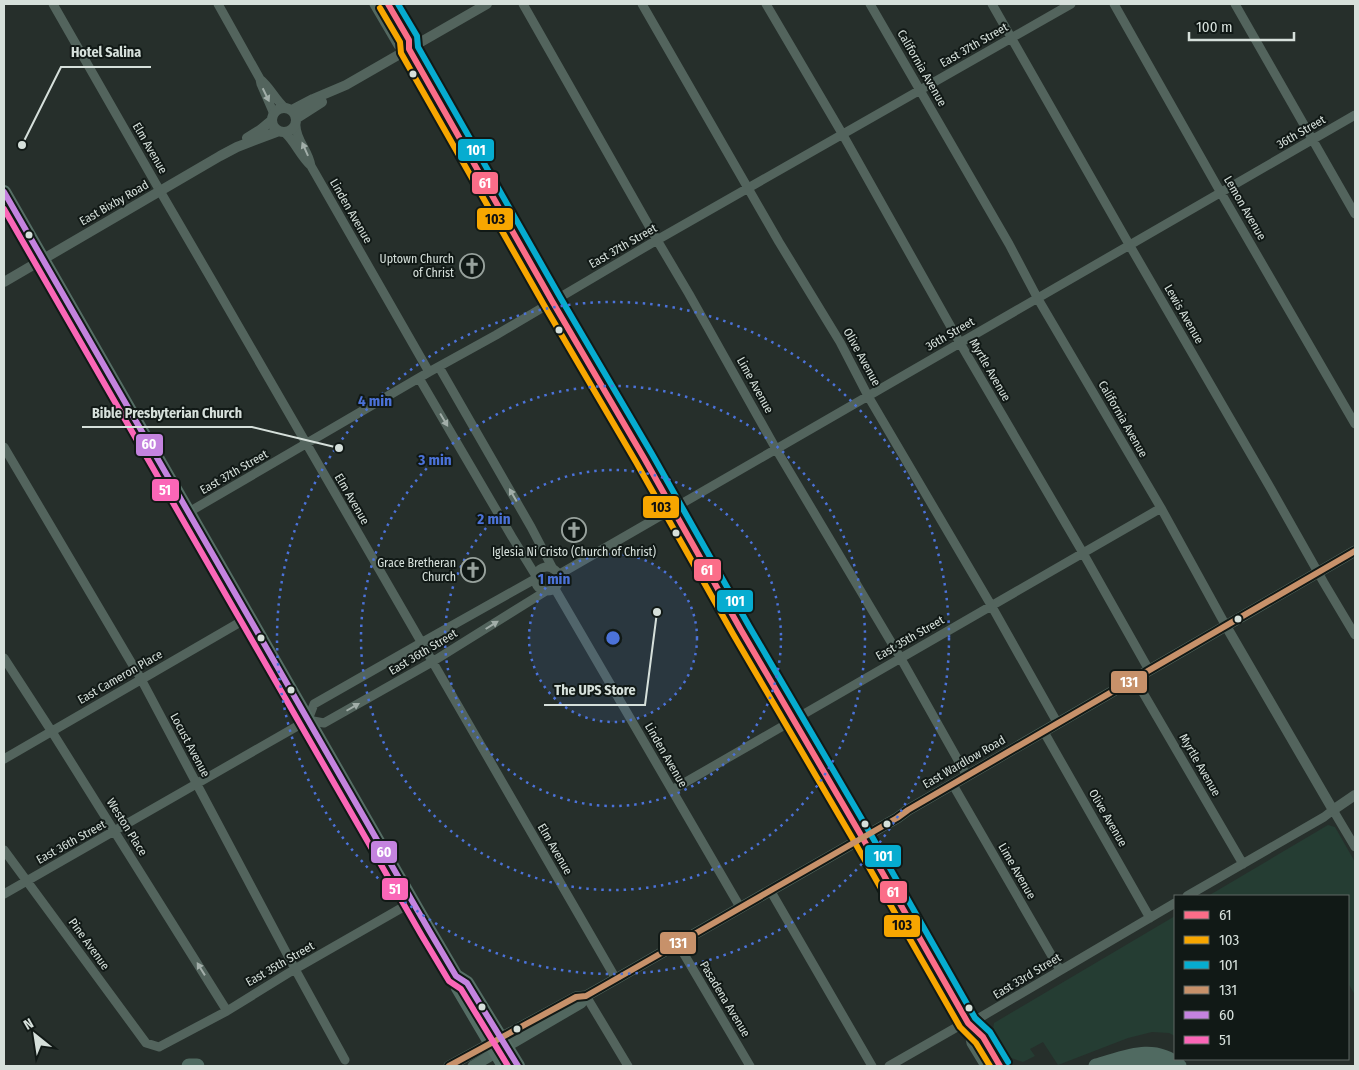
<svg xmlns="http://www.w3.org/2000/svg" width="1359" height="1070" font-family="'Fira Sans Condensed',sans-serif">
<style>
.built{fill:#253d33}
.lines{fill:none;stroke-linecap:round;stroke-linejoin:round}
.minor{stroke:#53645d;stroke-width:9}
.tertiary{stroke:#53645d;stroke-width:10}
.secondary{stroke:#52675f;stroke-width:11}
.primary{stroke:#556e65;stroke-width:14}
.motorway{stroke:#506a61;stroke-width:15}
.bus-1-casing{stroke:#111916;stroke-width:10}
.bus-2-casing{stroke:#111916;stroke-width:10}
.bus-3-casing{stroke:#111916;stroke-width:10}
.bus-4-casing{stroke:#111916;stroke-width:10}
.bus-5-casing{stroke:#111916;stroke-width:10}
.bus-6-casing{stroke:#111916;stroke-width:10}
.bus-1{stroke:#fb6d88;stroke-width:6}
.bus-2{stroke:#f7a600;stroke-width:6}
.bus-3{stroke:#06acd0;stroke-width:6}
.bus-4{stroke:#c7916a;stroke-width:6}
.bus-5{stroke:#c483df;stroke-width:6}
.bus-6{stroke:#fa66b7;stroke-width:6}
.oneway{fill:#a2aea9}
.ring{fill:none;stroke:#4b72d9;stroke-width:2.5;stroke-dasharray:2.5 5}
.bus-dot{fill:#d6e0db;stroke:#111916;stroke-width:2}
.labels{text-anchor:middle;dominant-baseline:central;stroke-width:4;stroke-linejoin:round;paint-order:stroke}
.street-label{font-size:12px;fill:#d6e0db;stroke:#111916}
.poi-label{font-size:12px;fill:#d6e0db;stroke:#111916;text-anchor:end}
.centre{fill:#4b72d9;stroke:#111916;stroke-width:2.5}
.ring-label{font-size:15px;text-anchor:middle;font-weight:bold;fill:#4b72d9;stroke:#111916;stroke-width:4;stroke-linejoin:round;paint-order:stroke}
.leader{fill:none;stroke:#d6e0db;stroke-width:2}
.callout-dot{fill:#d6e0db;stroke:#111916;stroke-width:2}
.callout-label{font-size:14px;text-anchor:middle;font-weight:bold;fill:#d6e0db;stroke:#111916;stroke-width:4;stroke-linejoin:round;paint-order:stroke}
.line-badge{stroke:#111916;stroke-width:2}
.badge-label{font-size:14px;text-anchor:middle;font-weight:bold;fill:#fff}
.pale-badge-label{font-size:14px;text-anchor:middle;font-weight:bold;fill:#111}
</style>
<rect width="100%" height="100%" fill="#262f2b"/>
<path class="built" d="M 1328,825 L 1335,827 L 1355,862 L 1355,995 L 1348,983 L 1348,896 L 1208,896 Z
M 1175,916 L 1175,1036 L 1169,1033 L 1152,1032 L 1128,1038 L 1058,1065 L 1043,1042 L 1030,1049 L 1035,1056 L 1023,1062 L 1005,1056 L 992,1034 L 994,1023 Z"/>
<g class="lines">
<path class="minor" d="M 53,4 L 160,191 L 213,282 L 616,979
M 218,4 L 260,79
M 523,4 L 657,240 L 689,294 L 776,449 L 900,657 L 967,776
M 642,4 L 779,242 L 840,342 L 868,396 L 991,605 L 1058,724
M 766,4 L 843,135 L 960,343 L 1083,553 L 1149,670
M 870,4 L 1009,244 L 1038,299 L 1161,508 L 1226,626
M 992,4 L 1130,246 L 1271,489 L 1324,583 L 1355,635
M 1114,4 L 1221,193 L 1355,424
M 1235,4 L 1355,214
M 274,114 L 261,84 L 260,79 C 270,87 275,99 285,108
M 285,133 C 295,142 300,156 311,166 C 309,151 296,140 296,126
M 311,166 L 429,372
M 439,367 L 531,527 L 553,569
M 419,378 L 512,537 L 536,576
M 4,447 L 141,679 L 295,969 L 345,1060
M 189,512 L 429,372 L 496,335 L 657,240 L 1071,4
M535 579a12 12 0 1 1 24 0a12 12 0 1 1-24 0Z
M 558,575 L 1355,115
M 555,589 L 740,907
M 4,658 L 54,735 L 227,1011
M 1135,679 L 1243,864
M 308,720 L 324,723 L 432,662 L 546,591
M 1044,732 L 1150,918
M 4,759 L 249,617
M 953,785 L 1060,970
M 672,790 L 1161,508
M 4,850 L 146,1043 L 159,1047 L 227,1011 L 295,969 L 412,902
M 770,890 L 872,1066
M 4,894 L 308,720 L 314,704 L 421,643 L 535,579
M 1187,896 L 1324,817 L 1333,810 L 1355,847
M 678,944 L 750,1066
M 586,996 L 628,1066
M 889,1066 L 957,1027 L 981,1017 L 1175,903"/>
<path class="tertiary" d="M272 120a12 12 0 1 1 24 0a12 12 0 1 1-24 0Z
M 292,110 L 313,99 L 346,85 L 487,4
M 297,118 L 322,102
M 247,138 L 260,130 L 272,120
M 4,282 L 220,156 L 237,147 L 279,131
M 1226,626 L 1333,810 L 1355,795"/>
<path class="secondary" d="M 375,4 L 399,45 L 409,49
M 388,4 L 409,40 L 409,49 L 552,301 L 644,458 L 741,630 L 862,837 L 968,1023 L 983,1037 L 1000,1066
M 968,1023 L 972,1043 L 986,1066
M 449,1066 L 576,997 L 586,996 L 616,979 L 897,818 L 908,810 L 1355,551
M 473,1066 L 581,1003 L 586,996"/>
<path class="primary" d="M 4,192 L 430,932 L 456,976 L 467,983 L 518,1066
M 456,976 L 458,988 L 504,1066"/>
<path class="motorway" d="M 189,1066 L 197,1066
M 1096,1066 C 1125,1058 1153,1044 1179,1066
M 1131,1066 L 1144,1064 L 1158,1066"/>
<defs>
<path id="bus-1" d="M 388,4 L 409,40 L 409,49 L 552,301 L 644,458 L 741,630 L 862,837 L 968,1023 L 983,1037 L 1000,1066"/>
<path id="bus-2" d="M 380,8 L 400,42 L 401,53 L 544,305 L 636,462 L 733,634 L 854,841 L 960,1027 L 976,1043 L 990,1066"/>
<path id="bus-3" d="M 398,4 L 417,36 L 418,47 L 560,297 L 652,454 L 749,626 L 870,833 L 975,1018 L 990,1032 L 1008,1062"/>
<path id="bus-4" d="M 449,1066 L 576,997 L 586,996 L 616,979 L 897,818 L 908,810 L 1355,551"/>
<path id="bus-5" d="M 4,192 L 430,932 L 456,976 L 467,983 L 518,1066"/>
<path id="bus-6" d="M 4,209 L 422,936 L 449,981 L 461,989 L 508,1066"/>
</defs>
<use href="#bus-1" class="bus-1-casing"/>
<use href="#bus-2" class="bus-2-casing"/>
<use href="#bus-3" class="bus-3-casing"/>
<use href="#bus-4" class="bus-4-casing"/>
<use href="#bus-5" class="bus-5-casing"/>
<use href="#bus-6" class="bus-6-casing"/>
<use href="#bus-1" class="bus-1"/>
<use href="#bus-2" class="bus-2"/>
<use href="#bus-3" class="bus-3"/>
<use href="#bus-4" class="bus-4"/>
<use href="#bus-5" class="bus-5"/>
<use href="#bus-6" class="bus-6"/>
</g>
<defs><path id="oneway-solid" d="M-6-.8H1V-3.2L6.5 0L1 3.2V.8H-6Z" transform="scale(1.25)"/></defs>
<g class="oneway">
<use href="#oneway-solid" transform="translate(266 95) rotate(64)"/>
<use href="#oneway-solid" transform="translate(305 149) rotate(-114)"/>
<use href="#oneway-solid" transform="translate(444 420) rotate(59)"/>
<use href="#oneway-solid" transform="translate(513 495) rotate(-120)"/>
<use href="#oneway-solid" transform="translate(492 625) rotate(-32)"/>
<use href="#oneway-solid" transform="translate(353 707) rotate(-30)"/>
<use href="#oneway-solid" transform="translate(201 969) rotate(-122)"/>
</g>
<circle cx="613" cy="638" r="84" fill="#4b72d9" fill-opacity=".12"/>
<g class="ring">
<circle cx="613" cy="638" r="84"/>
<circle cx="613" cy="638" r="168"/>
<circle cx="613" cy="638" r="252"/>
<circle cx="613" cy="638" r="336"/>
</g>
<defs>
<symbol id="church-ring" viewBox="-11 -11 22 22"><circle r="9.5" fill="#111916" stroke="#98a29d" stroke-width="1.5"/><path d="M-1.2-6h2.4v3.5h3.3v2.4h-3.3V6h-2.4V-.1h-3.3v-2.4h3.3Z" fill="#98a29d"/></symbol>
</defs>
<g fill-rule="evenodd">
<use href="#church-ring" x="458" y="252" width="28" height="28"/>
<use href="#church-ring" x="560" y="516" width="28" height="28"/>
<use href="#church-ring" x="459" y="556" width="28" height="28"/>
</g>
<g class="bus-dot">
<circle cx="413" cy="74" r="4.5"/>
<circle cx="29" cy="235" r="4.5"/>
<circle cx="559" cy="330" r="4.5"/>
<circle cx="676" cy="533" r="4.5"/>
<circle cx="1238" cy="619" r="4.5"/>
<circle cx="261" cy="638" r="4.5"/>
<circle cx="291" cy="690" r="4.5"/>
<circle cx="865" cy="824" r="4.5"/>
<circle cx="887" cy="824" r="4.5"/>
<circle cx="482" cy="1007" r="4.5"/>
<circle cx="969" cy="1008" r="4.5"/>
<circle cx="517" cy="1029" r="4.5"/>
</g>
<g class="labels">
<g class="street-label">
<text transform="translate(974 45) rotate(-30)">East 37th Street</text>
<text transform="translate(922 68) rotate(60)">California Avenue</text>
<text transform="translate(1301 132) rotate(-30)">36th Street</text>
<text transform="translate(150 148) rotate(60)">Elm Avenue</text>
<text transform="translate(114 203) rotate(-30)">East Bixby Road</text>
<text transform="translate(1245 208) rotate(60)">Lemon Avenue</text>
<text transform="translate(351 211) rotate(60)">Linden Avenue</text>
<text transform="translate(623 246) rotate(-30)">East 37th Street</text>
<text transform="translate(1184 314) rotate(60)">Lewis Avenue</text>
<text transform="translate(950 334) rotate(-30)">36th Street</text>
<text transform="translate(862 357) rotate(61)">Olive Avenue</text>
<text transform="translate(990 370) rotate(60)">Myrtle Avenue</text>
<text transform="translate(755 385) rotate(61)">Lime Avenue</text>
<text transform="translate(1123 419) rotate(60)">California Avenue</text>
<text transform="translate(234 472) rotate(-30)">East 37th Street</text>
<text transform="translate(352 499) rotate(60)">Elm Avenue</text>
<text transform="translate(910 638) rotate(-30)">East 35th Street</text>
<text transform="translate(423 652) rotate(-31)">East 36th Street</text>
<text transform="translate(120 677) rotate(-30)">East Cameron Place</text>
<text transform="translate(190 745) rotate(62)">Locust Avenue</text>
<text transform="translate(666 755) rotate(60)">Linden Avenue</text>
<text transform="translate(964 762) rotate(-30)">East Wardlow Road</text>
<text transform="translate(1200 765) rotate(60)">Myrtle Avenue</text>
<text transform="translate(1108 818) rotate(60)">Olive Avenue</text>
<text transform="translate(127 827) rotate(58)">Weston Place</text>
<text transform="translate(71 842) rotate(-29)">East 36th Street</text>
<text transform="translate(555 849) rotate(60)">Elm Avenue</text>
<text transform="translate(1017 871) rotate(60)">Lime Avenue</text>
<text transform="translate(89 944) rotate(54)">Pine Avenue</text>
<text transform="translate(280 964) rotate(-30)">East 35th Street</text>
<text transform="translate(1027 976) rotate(-31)">East 33rd Street</text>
<text transform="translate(725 999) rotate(59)">Pasadena Avenue</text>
</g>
<g class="poi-label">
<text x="454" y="259">Uptown Church<tspan x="454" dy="14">of Christ</tspan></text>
<text x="574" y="552" text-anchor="middle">Iglesia Ni Cristo (Church of Christ)</text>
<text x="456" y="563">Grace Bretheran<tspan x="456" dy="14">Church</tspan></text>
</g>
</g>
<circle cx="613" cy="638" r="8" class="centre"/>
<g class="ring-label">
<text x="375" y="406">4 min</text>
<text x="435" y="465">3 min</text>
<text x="494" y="524">2 min</text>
<text x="554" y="584">1 min</text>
</g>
<path class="leader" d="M22 145L61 67H151M339 448L252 427H82M657 612L645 705H544"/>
<g class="callout-dot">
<circle cx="22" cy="145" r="5"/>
<circle cx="339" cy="448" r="5"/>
<circle cx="657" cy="612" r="5"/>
</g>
<g class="callout-label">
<text x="106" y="57">Hotel Salina</text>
<text x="167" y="418">Bible Presbyterian Church</text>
<text x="595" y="695">The UPS Store</text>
</g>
<g class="line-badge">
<rect x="457" y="138" width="38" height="24" rx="5" fill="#06acd0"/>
<rect x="471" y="171" width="28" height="24" rx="5" fill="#fb6d88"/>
<rect x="476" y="207" width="38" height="24" rx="5" fill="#f7a600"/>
<rect x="135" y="433" width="29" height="24" rx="5" fill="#c483df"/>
<rect x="151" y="478" width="29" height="24" rx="5" fill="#fa66b7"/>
<rect x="642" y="495" width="38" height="24" rx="5" fill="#f7a600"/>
<rect x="693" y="558" width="29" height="24" rx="5" fill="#fb6d88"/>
<rect x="716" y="589" width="38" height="24" rx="5" fill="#06acd0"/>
<rect x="1110" y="670" width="38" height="24" rx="5" fill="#c7916a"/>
<rect x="370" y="840" width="28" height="24" rx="5" fill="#c483df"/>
<rect x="864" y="844" width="38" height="24" rx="5" fill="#06acd0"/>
<rect x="381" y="877" width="28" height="24" rx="5" fill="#fa66b7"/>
<rect x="879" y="880" width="29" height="24" rx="5" fill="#fb6d88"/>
<rect x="883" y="914" width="38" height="24" rx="5" fill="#f7a600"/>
<rect x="659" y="931" width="38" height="24" rx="5" fill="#c7916a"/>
</g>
<g class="badge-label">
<text x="476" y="155">101</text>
<text x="485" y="188">61</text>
<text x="149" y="449">60</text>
<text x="165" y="495">51</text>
<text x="707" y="575">61</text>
<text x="735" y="606">101</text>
<text x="1129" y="687">131</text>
<text x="384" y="857">60</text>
<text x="883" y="861">101</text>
<text x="395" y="894">51</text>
<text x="893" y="897">61</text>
<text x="678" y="948">131</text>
</g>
<g class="pale-badge-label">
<text x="495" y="224">103</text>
<text x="661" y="512">103</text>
<text x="902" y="930">103</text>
</g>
<rect width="1359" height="1070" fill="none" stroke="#d6e0db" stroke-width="10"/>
<rect x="1174" y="895" width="175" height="165" fill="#111916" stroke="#606965"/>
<rect x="1184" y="911" width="25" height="8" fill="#fb6d88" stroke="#606965"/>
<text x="1219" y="920" font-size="15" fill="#d6e0db">61</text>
<rect x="1184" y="936" width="25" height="8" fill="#f7a600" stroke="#606965"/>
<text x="1219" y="945" font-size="15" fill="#d6e0db">103</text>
<rect x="1184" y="961" width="25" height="8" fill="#06acd0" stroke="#606965"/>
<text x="1219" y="970" font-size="15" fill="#d6e0db">101</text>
<rect x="1184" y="986" width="25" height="8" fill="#c7916a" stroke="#606965"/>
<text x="1219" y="995" font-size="15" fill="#d6e0db">131</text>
<rect x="1184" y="1011" width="25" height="8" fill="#c483df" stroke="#606965"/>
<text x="1219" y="1020" font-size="15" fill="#d6e0db">60</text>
<rect x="1184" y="1036" width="25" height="8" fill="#fa66b7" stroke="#606965"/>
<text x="1219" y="1045" font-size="15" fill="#d6e0db">51</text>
<g transform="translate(35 1035) rotate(330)" stroke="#111916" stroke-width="4" paint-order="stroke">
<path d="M0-4L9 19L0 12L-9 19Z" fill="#d6e0db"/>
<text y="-8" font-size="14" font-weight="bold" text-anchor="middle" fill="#d6e0db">N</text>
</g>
<path d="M1189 32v8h105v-8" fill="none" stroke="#d6e0db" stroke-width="2.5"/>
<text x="1196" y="32" font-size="15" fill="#d6e0db" stroke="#111916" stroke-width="4" paint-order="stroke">100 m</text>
</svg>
